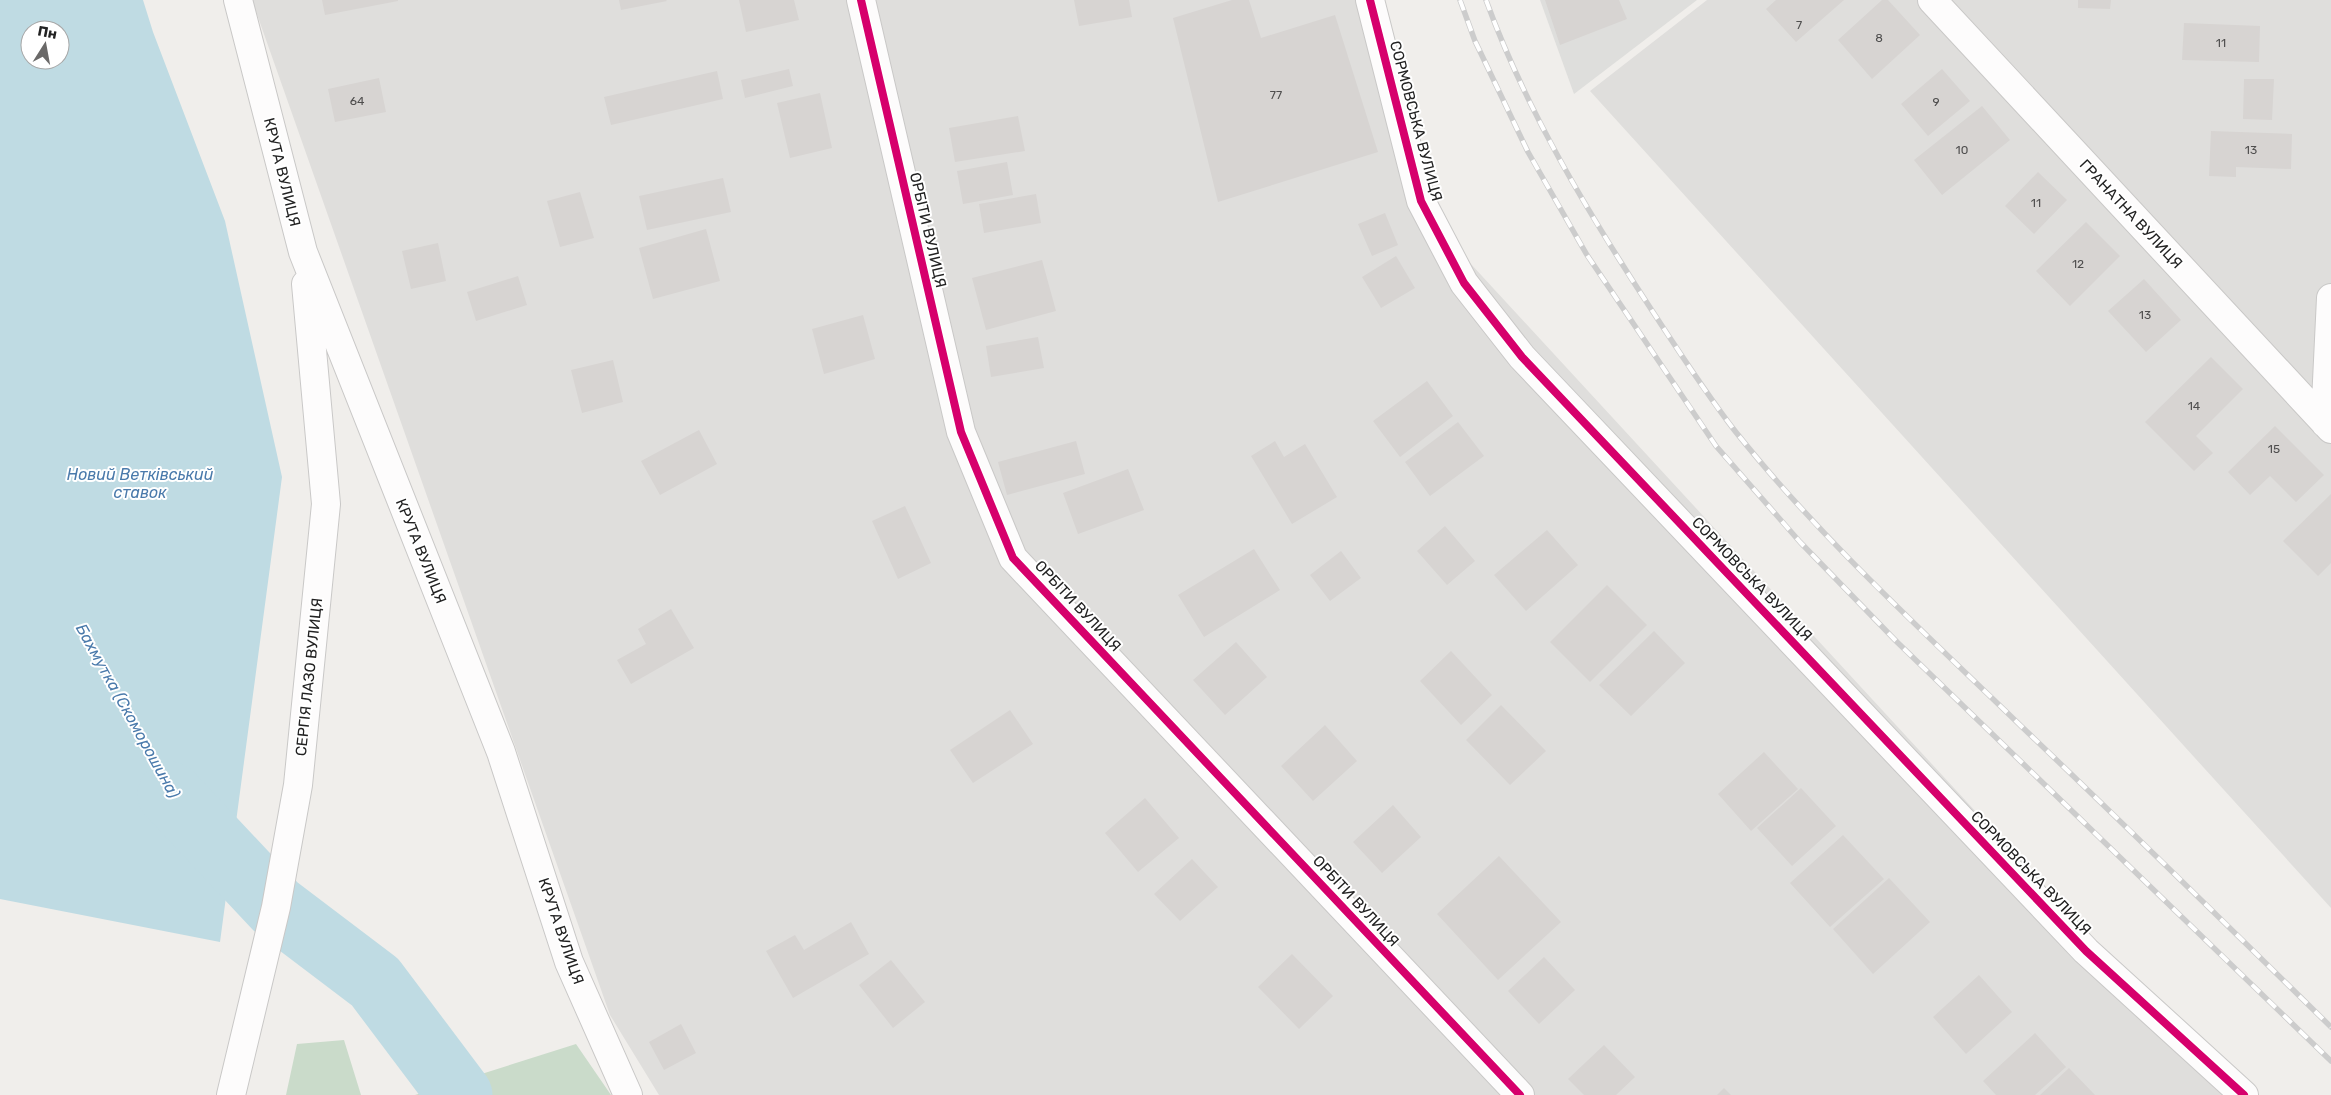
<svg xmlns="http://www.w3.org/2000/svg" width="2331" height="1095" font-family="Rubik,sans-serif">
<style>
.residential{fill:#dfdedc}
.religious{fill:#dededc}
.cemetery{fill:#cadbca}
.water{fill:#bfdbe3;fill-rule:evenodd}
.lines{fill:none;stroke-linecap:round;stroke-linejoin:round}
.river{stroke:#bfdbe3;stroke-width:65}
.building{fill:#d7d4d2}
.minor-casing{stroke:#c9c8c7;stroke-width:30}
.minor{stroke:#fdfcfc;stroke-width:28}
.rail-casing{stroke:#ccc;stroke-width:5.5}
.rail{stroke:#fff;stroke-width:4;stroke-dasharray:11;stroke-linecap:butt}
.cycleway-casing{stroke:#fff;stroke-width:11}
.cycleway{stroke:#d6006c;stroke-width:8}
.labels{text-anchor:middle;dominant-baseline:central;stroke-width:4;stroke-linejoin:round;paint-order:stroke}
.number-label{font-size:12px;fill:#4f4e4e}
.street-label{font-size:15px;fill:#222;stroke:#fff}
.water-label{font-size:16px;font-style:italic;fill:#4a7aab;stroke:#fff}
</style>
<rect width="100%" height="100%" fill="#f0eeeb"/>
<path class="residential" d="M 252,0 L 1365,0 L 1435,225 L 2237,1095 L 659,1095 L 610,1015 Z
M 1707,0 L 2331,0 L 2331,908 L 1590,91 Z"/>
<path class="religious" d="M 1540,0 L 1697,0 L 1574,94 Z"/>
<path class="cemetery" d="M 344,1040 L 361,1095 L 286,1095 L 297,1044 Z
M 576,1044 L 611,1095 L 415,1095 Z"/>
<path class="water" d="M 0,0 L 143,0 L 153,32 L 225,221 L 282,477 L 220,942 L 0,899 ZM 30,30 L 60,30 L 60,60 L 30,60 Z"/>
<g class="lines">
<path class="river" d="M 170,794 L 276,907 L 375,982 L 460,1095"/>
</g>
<path class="building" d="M 322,0 L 398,0 L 398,1 L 325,15 Z
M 619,0 L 666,0 L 667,1 L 621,10 Z
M 739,0 L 794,0 L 799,20 L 746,32 Z
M 1074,0 L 1129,0 L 1132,17 L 1079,26 Z
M 1232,0 L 1249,0 L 1261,38 L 1335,15 L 1378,152 L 1218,202 L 1173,18 Z
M 1545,0 L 1619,0 L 1627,19 L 1560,45 Z
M 1776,0 L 1844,0 L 1796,42 L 1766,9 Z
M 1882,0 L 1888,0 L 1920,35 L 1872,79 L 1838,40 Z
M 2078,0 L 2111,0 L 2110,9 L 2078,8 Z
M 2184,23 L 2260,26 L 2259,62 L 2182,60 Z
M 789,69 L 793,86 L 745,98 L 741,80 Z
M 1942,69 L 1970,101 L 1928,136 L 1901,104 Z
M 717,71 L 723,99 L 611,125 L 604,97 Z
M 379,78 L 386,112 L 335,122 L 328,89 Z
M 2244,79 L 2274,79 L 2272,120 L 2243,119 Z
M 820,93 L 832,148 L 790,158 L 777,103 Z
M 1982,106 L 2010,140 L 1942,195 L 1914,160 Z
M 1018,116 L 1025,151 L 955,162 L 949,128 Z
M 2211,131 L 2292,134 L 2291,169 L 2236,167 L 2236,177 L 2209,176 Z
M 1007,162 L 1013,195 L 963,204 L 957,171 Z
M 2038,172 L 2067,200 L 2034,234 L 2005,206 Z
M 723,178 L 731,212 L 647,230 L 639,196 Z
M 580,192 L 594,238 L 560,247 L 547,201 Z
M 1036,194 L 1041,223 L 984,233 L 979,204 Z
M 1385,213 L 1398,245 L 1372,256 L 1358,224 Z
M 2086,222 L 2120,256 L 2070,306 L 2036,271 Z
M 706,229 L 720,281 L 653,299 L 639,248 Z
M 438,243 L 446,281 L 411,289 L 402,251 Z
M 1396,256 L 1415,288 L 1381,308 L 1362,277 Z
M 1042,260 L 1056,311 L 986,330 L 972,278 Z
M 518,276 L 527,305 L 476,321 L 467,292 Z
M 2144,279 L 2181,320 L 2146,352 L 2108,311 Z
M 863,315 L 875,359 L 824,374 L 812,329 Z
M 1038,337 L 1044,368 L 991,377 L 986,346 Z
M 2211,357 L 2243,389 L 2196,436 L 2213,453 L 2194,471 L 2145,422 Z
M 613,360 L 623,402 L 582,413 L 571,370 Z
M 1427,381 L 1453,416 L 1400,457 L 1373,421 Z
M 1458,422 L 1484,456 L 1430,496 L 1405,462 Z
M 2275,426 L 2324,475 L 2296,502 L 2270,476 L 2250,495 L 2228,472 Z
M 699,430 L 717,464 L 660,495 L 641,461 Z
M 1076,441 L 1085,474 L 1007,495 L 998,462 Z
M 1275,441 L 1284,457 L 1305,444 L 1337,497 L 1292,524 L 1251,456 Z
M 1128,469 L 1144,510 L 1078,534 L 1063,493 Z
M 2331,494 L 2331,563 L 2318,576 L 2283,541 Z
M 905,506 L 931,563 L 898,579 L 872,521 Z
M 1445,526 L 1475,561 L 1447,585 L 1417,551 Z
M 1547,530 L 1578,565 L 1526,611 L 1494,575 Z
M 1254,549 L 1280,590 L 1204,637 L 1178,595 Z
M 1341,551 L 1361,578 L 1330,601 L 1310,575 Z
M 1607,585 L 1647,625 L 1590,682 L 1550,642 Z
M 671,609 L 694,648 L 631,684 L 617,660 L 646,644 L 638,629 Z
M 1654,631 L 1685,663 L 1631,716 L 1599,685 Z
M 1236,642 L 1267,677 L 1225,715 L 1193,680 Z
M 1451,651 L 1492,695 L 1461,725 L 1420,681 Z
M 1501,705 L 1546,751 L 1510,785 L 1466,740 Z
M 1010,710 L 1033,744 L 973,783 L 950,750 Z
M 1325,725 L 1357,761 L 1313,801 L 1281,766 Z
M 1764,752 L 1798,789 L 1751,831 L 1718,794 Z
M 1801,788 L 1836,826 L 1792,866 L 1757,828 Z
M 1145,798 L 1179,838 L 1138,872 L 1105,833 Z
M 1393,805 L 1421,837 L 1382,873 L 1353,842 Z
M 1843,835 L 1884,879 L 1830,927 L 1790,883 Z
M 1499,856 L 1561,922 L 1498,980 L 1437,914 Z
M 1192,859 L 1218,887 L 1180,921 L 1154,894 Z
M 1889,878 L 1930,922 L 1873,974 L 1833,929 Z
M 851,922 L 869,954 L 793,998 L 766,951 L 795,935 L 804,950 Z
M 1292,954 L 1333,996 L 1299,1029 L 1258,987 Z
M 1544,957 L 1575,990 L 1539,1024 L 1508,991 Z
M 891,960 L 925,1002 L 893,1028 L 859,985 Z
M 1979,975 L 2012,1012 L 1966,1054 L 1933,1017 Z
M 681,1024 L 696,1053 L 664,1070 L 649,1042 Z
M 2035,1033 L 2066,1067 L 2035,1095 L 1996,1095 L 1983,1081 Z
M 1604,1045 L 1635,1077 L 1616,1095 L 1584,1095 L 1568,1079 Z
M 2069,1068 L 2095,1095 L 2040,1095 Z
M 1724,1088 L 1731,1095 L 1717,1095 Z"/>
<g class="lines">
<defs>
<path id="minor" d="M 238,0 L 303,252 L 501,752 L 569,962 L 628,1095
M 861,0 L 961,432 L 1013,558 L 1520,1095
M 1370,0 L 1421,201 L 1464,283 L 1522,357 L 2086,951 L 2244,1095
M 1932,0 L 2331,429
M 2325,423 L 2331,298
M 231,1095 L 276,907 L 298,785 L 326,504 L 306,284"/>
</defs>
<use href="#minor" class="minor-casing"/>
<use href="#minor" class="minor"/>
<defs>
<path id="rail" d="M 1460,0 L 1475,41 L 1528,152 L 1587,255 L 1716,446 L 1800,542 L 1897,642 L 2331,1061
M 1486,0 C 1526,110 1587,211 1651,309 C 1678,350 1705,392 1735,431 C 1820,538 1923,631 2021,726 C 2125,825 2228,926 2331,1027"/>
</defs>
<use href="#rail" class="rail-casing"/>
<use href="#rail" class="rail"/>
<defs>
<path id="cycleway" d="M 861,0 L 961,432 L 1013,558 L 1520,1095
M 1370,0 L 1421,201 L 1464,283 L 1522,357 L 2086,951 L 2244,1095"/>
</defs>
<use href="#cycleway" class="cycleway-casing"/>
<use href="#cycleway" class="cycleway"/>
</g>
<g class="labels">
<g class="number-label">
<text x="1799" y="25">7</text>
<text x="1879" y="38">8</text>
<text x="2221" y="43">11</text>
<text x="1276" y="95">77</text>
<text x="357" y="101">64</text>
<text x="1936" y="102">9</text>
<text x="1962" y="150">10</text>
<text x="2251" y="150">13</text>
<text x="2036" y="203">11</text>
<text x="2078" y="264">12</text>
<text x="2145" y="315">13</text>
<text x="2194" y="406">14</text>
<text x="2274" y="449">15</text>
</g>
<g class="street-label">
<text transform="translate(1416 121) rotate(75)">СОРМОВСЬКА ВУЛИЦЯ</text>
<text transform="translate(282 172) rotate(76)">КРУТА ВУЛИЦЯ</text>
<text transform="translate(2131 214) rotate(47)">ГРАНАТНА ВУЛИЦЯ</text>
<text transform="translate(928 230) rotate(77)">ОРБІТИ ВУЛИЦЯ</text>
<text transform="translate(421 551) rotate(68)">КРУТА ВУЛИЦЯ</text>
<text transform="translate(1752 579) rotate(46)">СОРМОВСЬКА ВУЛИЦЯ</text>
<text transform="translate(1078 606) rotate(47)">ОРБІТИ ВУЛИЦЯ</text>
<text transform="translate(309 677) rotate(-84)">СЕРГІЯ ЛАЗО ВУЛИЦЯ</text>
<text transform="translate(2031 873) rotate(46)">СОРМОВСЬКА ВУЛИЦЯ</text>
<text transform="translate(1356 901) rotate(47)">ОРБІТИ ВУЛИЦЯ</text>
<text transform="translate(561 931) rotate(71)">КРУТА ВУЛИЦЯ</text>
</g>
<g class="water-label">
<text x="140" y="474">Новий Ветківський<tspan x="140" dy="18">ставок</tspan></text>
<text transform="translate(128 711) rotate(61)">Бахмутка (Скоморошина)</text>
</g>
</g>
<g transform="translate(45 45) rotate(11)"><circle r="24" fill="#ffffff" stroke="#a7a7a7"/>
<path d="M0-4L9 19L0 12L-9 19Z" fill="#6a6968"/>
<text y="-8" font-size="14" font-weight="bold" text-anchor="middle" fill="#222222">Пн</text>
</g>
</svg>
